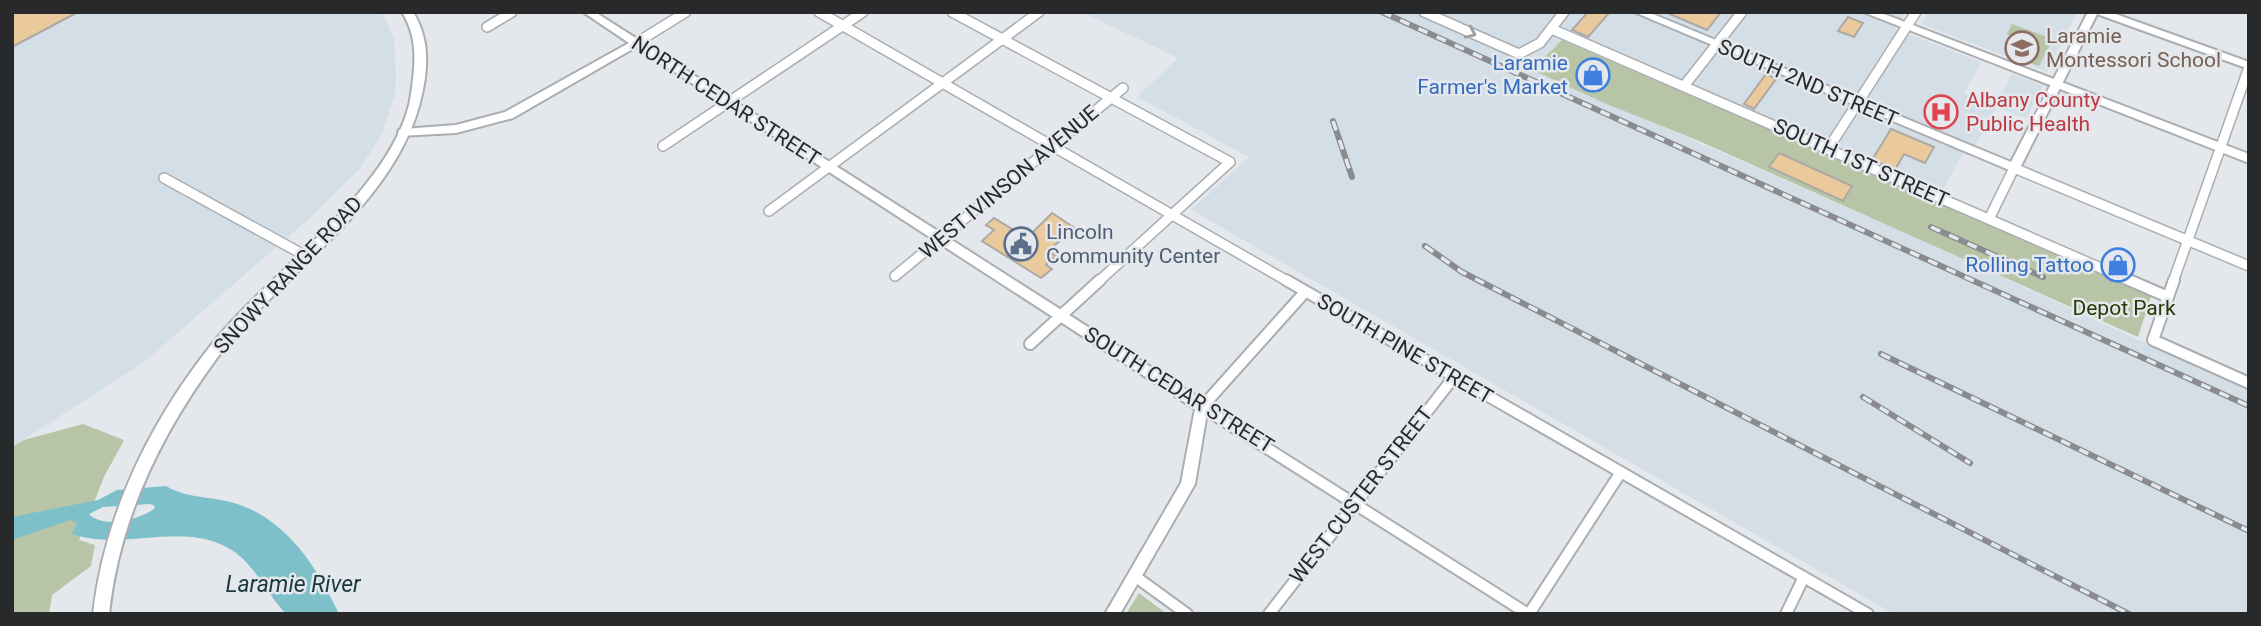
<svg xmlns="http://www.w3.org/2000/svg" width="2261" height="626" font-family="Roboto,sans-serif">
<style>
.built{fill:#d4dee7}
.green{fill:#b7c5a6}
.water{fill:#7dc0ca;fill-rule:evenodd}
.building{fill:#eaca9d;stroke:#aca9a5;stroke-width:2}
.lines{fill:none;stroke-linecap:round;stroke-linejoin:round}
.minor-far1-casing{stroke:#aaaeb1;stroke-width:12}
.minor-casing{stroke:#aaaeb1;stroke-width:14}
.tertiary-casing{stroke:#aaaeb1;stroke-width:4}
.primary-casing{stroke:#aaaeb1;stroke-width:4}
.minor-far1{stroke:#fff;stroke-width:9}
.minor{stroke:#fff;stroke-width:10}
.tertiary{fill:#fff;fill-rule:evenodd}
.primary{fill:#fff;fill-rule:evenodd}
.rail-casing{stroke:#898b8e;stroke-width:6}
.rail{stroke:#e4e8ec;stroke-width:3.5;stroke-dasharray:10;stroke-linecap:butt}
.oneway{stroke:#9e9fa0}
.labels{text-anchor:middle;dominant-baseline:central;stroke-width:5;stroke-linejoin:round;paint-order:stroke}
.education-label{font-size:21px;fill:#785e54;stroke:#e4e8ec;text-anchor:start}
.shop-label{font-size:21px;fill:#366cbe;stroke:#e4e8ec;text-anchor:end}
.street-label{font-size:21px;fill:#28292b;stroke:#e4e8ec}
.health-label{font-size:21px;fill:#be3a42;stroke:#e4e8ec;text-anchor:start}
.service-label{font-size:21px;fill:#4e5e75;stroke:#e4e8ec;text-anchor:start}
.park-label{font-size:21px;fill:#283b06;stroke:#e4e8ec}
.water-label{font-size:23px;font-style:italic;fill:#18393e;stroke:#e4e8ec}
</style>
<rect width="100%" height="100%" fill="#e4e8ec"/>
<path class="built" d="M 12,12 L 382,12 L 394,39 L 396,76 L 395,94 L 382,134 L 359,170 L 311,217 L 143,363 L 12,447 Z
M 1082,12 L 1905,12 L 1895,29 L 1981,62 L 1964,93 L 1995,106 L 2012,74 L 2043,86 L 2026,118 L 1996,107 L 1970,156 L 1963,153 L 1936,203 L 1563,40 L 1546,57 L 1535,63 L 1528,62 L 1537,72 L 1924,241 L 2249,391 L 2249,614 L 1894,614 L 1191,210 L 1249,157 L 1137,97 L 1178,58 Z
M 1928,12 L 2077,12 L 2047,72 L 1921,24 Z"/>
<path class="green" d="M 2012,24 L 2053,39 L 2039,66 L 2007,54 L 2016,38 L 2007,34 Z
M 1562,40 L 2145,293 L 2151,297 L 2138,337 L 1699,141 L 1602,102 L 1537,72 L 1526,62 C 1543,63 1551,51 1562,40 Z
M 83,424 L 124,440 L 104,477 L 79,540 L 95,545 L 91,566 L 52,595 L 49,614 L 12,614 L 12,447 L 24,440 Z
M 1139,593 L 1167,614 L 1126,614 Z"/>
<path class="water" d="M 166,486 C 188,499 211,496 234,503 C 286,518 318,568 339,614 L 286,614 C 266,593 256,565 230,549 C 181,520 124,552 72,534 L 77,523 L 70,520 L 12,540 L 12,517 L 98,500 L 117,490 ZM 150,504 L 155,506 L 154,509 C 138,520 104,529 89,514 L 103,507 Z"/>
<path class="building" d="M 12,12 L 78,12 L 12,47 Z
M 1588,12 L 1610,12 L 1588,37 L 1572,30 Z
M 1665,12 L 1721,12 L 1707,30 Z
M 1848,17 L 1863,23 L 1854,37 L 1838,31 Z
M 1766,74 L 1776,79 L 1754,109 L 1744,104 Z
M 1891,129 L 1934,147 L 1925,163 L 1904,154 L 1895,170 L 1872,160 Z
M 1779,153 L 1852,186 L 1843,201 L 1769,167 Z
M 1052,213 L 1075,228 L 1048,251 L 1056,256 L 1046,265 L 1052,269 L 1041,278 L 982,241 L 994,230 L 986,225 L 994,218 L 1027,238 Z"/>
<g class="lines">
<defs>
<path id="minor-far1" d="M 819,12 L 1289,282
M 952,12 L 1230,162 L 1098,282
M 1424,12 L 1519,54 L 1540,43 L 1564,12
M 487,27 L 512,12
M 1554,30 L 2133,282
M 636,43 L 686,12
M 1684,86 L 1742,12
M 663,146 L 863,12
M 1828,149 L 1916,12
M 164,178 L 304,255
M 769,211 L 1039,12
M 1989,219 L 2014,168 L 2249,266
M 895,276 L 1123,88
M 2173,282 L 2249,67"/>
<path id="minor" d="M 1286,280 L 1868,614
M 2129,280 L 2168,297
M 2174,280 L 2153,340 L 2249,383
M 1305,292 L 1202,407 L 1528,614
M 1030,344 L 1100,280
M 1136,577 L 1187,614
M 1269,614 L 1454,377
M 1529,614 L 1621,472
M 1786,614 L 1804,577"/>
<path id="tertiary" d="M 583,12 L 595,12 L 1207,403 L 1208,407 L 1195,484 L 1120,614 L 1105,614 L 1181,483 L 1195,409 L 636,47 L 513,118 L 456,133 L 399,136 L 398,133 L 399,130 L 403,129 L 456,125 L 505,112 L 629,43 Z
M 1634,12 L 1648,12 L 2011,162 L 2088,12 L 2110,12 L 2249,62 L 2249,69 L 2097,14 L 2020,168 L 2014,172 Z"/>
<path id="primary" d="M 402,12 L 413,12 C 426,33 428,54 425,78 C 408,201 286,266 217,358 C 161,434 119,519 109,614 L 93,614 C 104,517 148,426 208,349 C 265,275 386,196 409,105 C 411,96 412,87 413,79 C 416,54 415,33 402,12 Z
M 1863,12 L 1879,12 L 2249,154 L 2249,163 Z"/>
</defs>
<use href="#minor-far1" class="minor-far1-casing"/>
<use href="#minor" class="minor-casing"/>
<use href="#tertiary" class="tertiary-casing"/>
<use href="#primary" class="primary-casing"/>
<use href="#minor-far1" class="minor-far1"/>
<use href="#minor" class="minor"/>
<use href="#tertiary" class="tertiary"/>
<use href="#primary" class="primary"/>
<defs>
<path id="rail" d="M 1382,12 L 2249,406
M 1333,121 L 1352,177
M 1931,227 L 2043,277
M 1425,246 L 1462,272 L 2129,614
M 1881,354 L 2249,531
M 1863,397 L 1970,463"/>
</defs>
<use href="#rail" class="rail-casing"/>
<use href="#rail" class="rail"/>
</g>
<defs><path id="oneway-chevron" d="M-2-3.5L2.5 0L-2 3.5" fill="none" stroke-width="1.6" stroke-linecap="round" stroke-linejoin="round" transform="scale(1.75)"/></defs>
<use class="oneway" href="#oneway-chevron" transform="translate(1471 33) rotate(24)"/>
<defs>
<symbol id="school-ring" viewBox="-11 -11 22 22"><circle r="9.5" fill="#e4e8ec" stroke="#8d6e63" stroke-width="1.5"/><path d="M0-5L7-2L0 1L-7-2ZM-4 1L0 2.5L4 1V4Q0 6-4 4Z" fill="#8d6e63"/></symbol>
<symbol id="shop-ring" viewBox="-11 -11 22 22"><circle r="9.5" fill="#e4e8ec" stroke="#3f7fe0" stroke-width="1.5"/><path d="M-5-2.5h2.3a2.7 3.5 0 0 1 5.4 0H5L5.5 6h-11ZM-1.5-2.5h3a1.5 2.3 0 0 0-3 0Z" fill="#3f7fe0"/></symbol>
<symbol id="hospital-ring" viewBox="-11 -11 22 22"><circle r="9.5" fill="#e4e8ec" stroke="#e0444e" stroke-width="1.5"/><path d="M-5-5h3v3.5h4V-5h3V5h-3V1.5h-4V5h-3Z" fill="#e0444e"/></symbol>
<symbol id="civic-ring" viewBox="-11 -11 22 22"><circle r="9.5" fill="#e4e8ec" stroke="#5c6f8a" stroke-width="1.5"/><path d="M-.6-6.5H3V-4.5H.6V-3L4-1V1h2V6H-6V1h2V-1L-.6-3ZM-1.2 2.5V6h2.4V2.5Z" fill="#5c6f8a"/></symbol>
</defs>
<g fill-rule="evenodd">
<use href="#school-ring" x="2003" y="29" width="38" height="38"/>
<use href="#shop-ring" x="1574" y="56" width="38" height="38"/>
<use href="#hospital-ring" x="1922" y="93" width="38" height="38"/>
<use href="#civic-ring" x="1002" y="225" width="38" height="38"/>
<use href="#shop-ring" x="2099" y="246" width="38" height="38"/>
</g>
<g class="labels">
<g class="education-label">
<text x="2046" y="36">Laramie<tspan x="2046" dy="24">Montessori School</tspan></text>
</g>
<g class="shop-label">
<text x="1568" y="63">Laramie<tspan x="1568" dy="24">Farmer's Market</tspan></text>
<text x="2094" y="265">Rolling Tattoo</text>
</g>
<g class="street-label">
<text transform="translate(1808 83) rotate(23)">SOUTH 2ND STREET</text>
<text transform="translate(726 101) rotate(33)">NORTH CEDAR STREET</text>
<text transform="translate(1861 163) rotate(24)">SOUTH 1ST STREET</text>
<text transform="translate(1009 182) rotate(-40)">WEST IVINSON AVENUE</text>
<text transform="translate(288 275) rotate(-47)">SNOWY RANGE ROAD</text>
<text transform="translate(1405 349) rotate(30)">SOUTH PINE STREET</text>
<text transform="translate(1179 390) rotate(32)">SOUTH CEDAR STREET</text>
<text transform="translate(1361 495) rotate(-52)">WEST CUSTER STREET</text>
</g>
<g class="health-label">
<text x="1966" y="100">Albany County<tspan x="1966" dy="24">Public Health</tspan></text>
</g>
<g class="service-label">
<text x="1046" y="232">Lincoln<tspan x="1046" dy="24">Community Center</tspan></text>
</g>
<g class="park-label">
<text x="2124" y="308">Depot Park</text>
</g>
<g class="water-label">
<text x="293" y="584">Laramie River</text>
</g>
</g>
<rect width="2261" height="626" fill="none" stroke="#28292b" stroke-width="28"/>
</svg>
